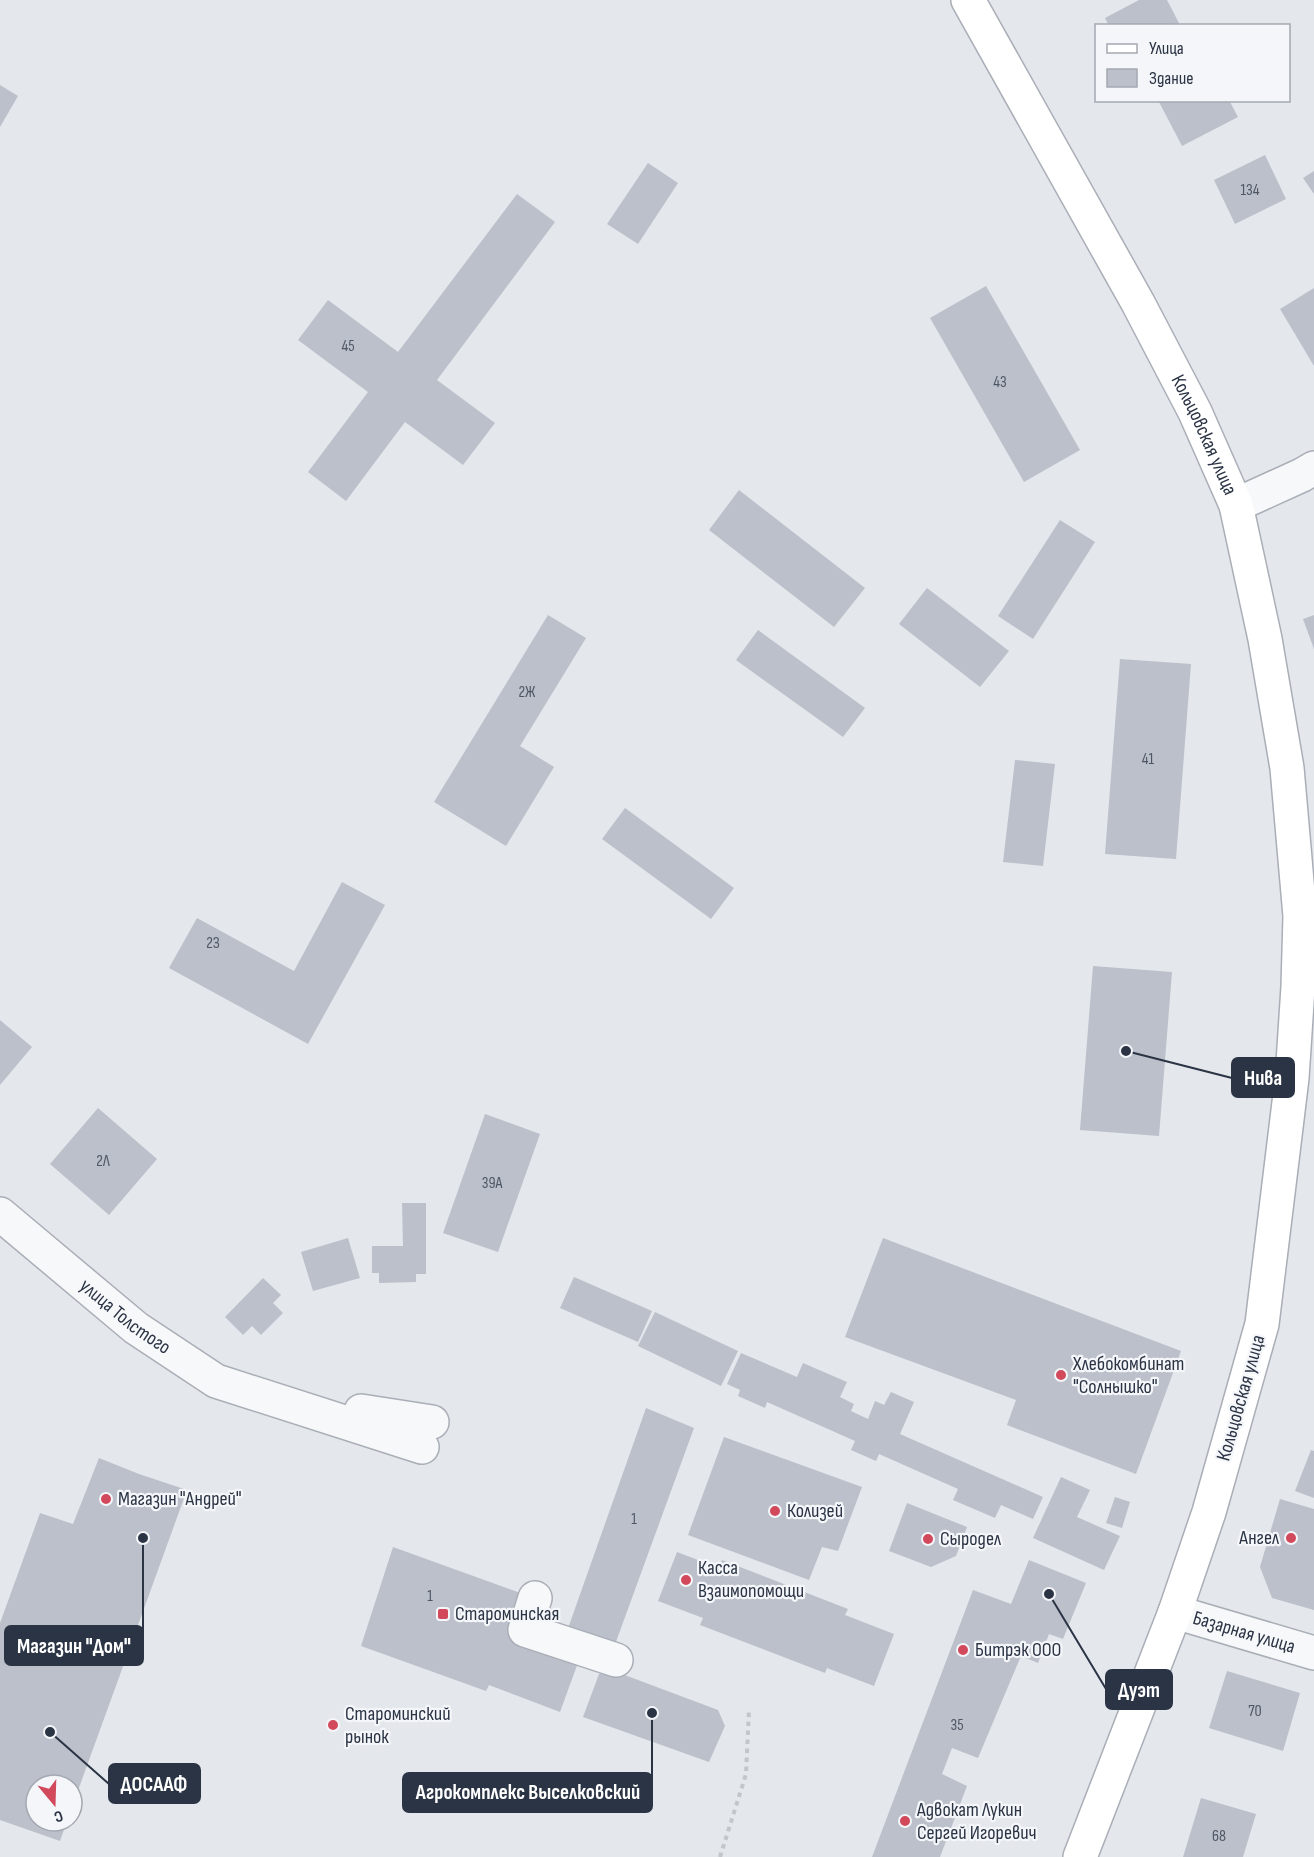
<svg xmlns="http://www.w3.org/2000/svg" width="1314" height="1857" font-family="'Sofia Sans Condensed',sans-serif">
<style>
.building{fill:#bbc0ca}
.lines{fill:none;stroke-linecap:round;stroke-linejoin:round}
.street-casing{stroke:#a9aeb7;stroke-width:36}
.secondary-casing{stroke:#a9aeb7;stroke-width:36}
.path{stroke:#c2c5cb;stroke-width:4;stroke-dasharray:4.5 4.5;stroke-linecap:butt}
.street{stroke:#f7f8fa;stroke-width:33}
.secondary{stroke:#fff;stroke-width:33}
.poi-dot{fill:#d1495b;stroke:#f4f6f9;stroke-width:2}
.labels{text-anchor:middle;dominant-baseline:central;stroke-width:4.5;stroke-linejoin:round;paint-order:stroke}
.number-label{font-size:16px;fill:#4f5766}
.street-label{font-size:20px;fill:#2b3445;stroke:#f4f6f9}
.poi-label{font-size:20px;fill:#2b3445;stroke:#f4f6f9;text-anchor:start}
.leader{fill:none;stroke:#2b3445;stroke-width:2}
.callout-dot{fill:#2b3445;stroke:#f4f6f9;stroke-width:2}
.callout{fill:#2b3445;stroke:#2b3445;stroke-width:2}
.callout-label{font-size:21px;text-anchor:middle;font-weight:bold;fill:#fff}
</style>
<rect width="100%" height="100%" fill="#e4e7ec"/>
<path class="building" d="M 1139,0 L 1167,0 L 1179,23 L 1174,26 L 1109,26 L 1105,18 Z
M 0,85 L 18,96 L 0,127 Z
M 1158,100 L 1229,100 L 1238,117 L 1182,146 Z
M 1265,155 L 1286,199 L 1235,224 L 1214,180 Z
M 648,163 L 678,183 L 638,244 L 607,224 Z
M 1314,171 L 1314,194 L 1303,178 Z
M 517,194 L 555,222 L 437,380 L 495,423 L 463,465 L 405,422 L 346,501 L 308,472 L 368,392 L 298,340 L 328,300 L 398,352 Z
M 986,286 L 1080,450 L 1024,482 L 930,318 Z
M 1314,288 L 1314,366 L 1280,309 Z
M 739,490 L 865,588 L 834,627 L 709,530 Z
M 1060,520 L 1095,542 L 1033,639 L 998,616 Z
M 927,588 L 1009,651 L 980,687 L 899,624 Z
M 548,615 L 586,638 L 520,746 L 554,767 L 506,846 L 434,802 Z
M 1314,615 L 1314,649 L 1303,619 Z
M 758,630 L 865,708 L 843,737 L 736,660 Z
M 1120,659 L 1191,664 L 1176,859 L 1105,854 Z
M 1015,760 L 1055,764 L 1043,866 L 1003,862 Z
M 625,808 L 734,888 L 711,919 L 602,839 Z
M 342,882 L 385,905 L 308,1044 L 169,968 L 197,918 L 294,971 Z
M 1093,966 L 1172,972 L 1159,1136 L 1080,1130 Z
M 0,1020 L 32,1047 L 0,1085 Z
M 98,1108 L 157,1159 L 109,1215 L 50,1164 Z
M 485,1114 L 540,1134 L 498,1252 L 443,1233 Z
M 402,1203 L 426,1203 L 426,1274 L 416,1274 L 416,1282 L 379,1283 L 379,1273 L 372,1273 L 372,1246 L 403,1246 Z
M 348,1238 L 360,1278 L 313,1291 L 301,1252 Z
M 883,1238 L 1181,1351 L 1136,1474 L 1007,1425 L 1016,1400 L 845,1337 Z
M 574,1277 L 652,1311 L 638,1342 L 560,1308 Z
M 263,1278 L 281,1295 L 273,1303 L 283,1313 L 261,1335 L 252,1326 L 243,1335 L 225,1317 Z
M 655,1312 L 738,1351 L 721,1386 L 638,1346 Z
M 741,1353 L 797,1377 L 803,1363 L 847,1382 L 840,1397 L 854,1404 L 851,1411 L 868,1419 L 875,1401 L 884,1405 L 891,1392 L 914,1402 L 900,1434 L 1043,1497 L 1033,1519 L 1001,1505 L 995,1518 L 953,1500 L 958,1489 L 879,1454 L 876,1461 L 851,1450 L 855,1441 L 767,1402 L 765,1408 L 738,1396 L 740,1390 L 727,1384 Z
M 646,1408 L 694,1428 L 613,1650 L 566,1634 Z
M 724,1437 L 862,1487 L 838,1551 L 822,1547 L 809,1580 L 688,1535 Z
M 1311,1450 L 1314,1451 L 1314,1498 L 1295,1491 Z
M 99,1458 L 139,1474 L 187,1490 L 72,1807 L 72,1785 L 36,1785 L 36,1821 L 67,1821 L 60,1841 L 0,1820 L 0,1623 L 40,1513 L 73,1524 Z
M 1061,1477 L 1090,1490 L 1077,1517 L 1120,1536 L 1104,1570 L 1033,1538 Z
M 1115,1497 L 1130,1502 L 1122,1528 L 1106,1523 Z
M 1280,1499 L 1314,1509 L 1314,1610 L 1272,1598 L 1260,1567 Z
M 907,1503 L 967,1527 L 956,1556 L 931,1567 L 889,1551 Z
M 393,1547 L 523,1594 L 508,1635 L 579,1660 L 560,1712 L 489,1685 L 486,1691 L 361,1646 Z
M 677,1552 L 719,1568 L 722,1560 L 848,1609 L 845,1615 L 894,1634 L 874,1686 L 827,1668 L 825,1673 L 700,1625 L 703,1618 L 658,1601 Z
M 1029,1560 L 1086,1583 L 1063,1639 L 1049,1634 L 1038,1663 L 1021,1656 L 978,1758 L 952,1748 L 942,1774 L 967,1786 L 940,1857 L 872,1857 L 973,1590 L 1011,1604 Z
M 614,1671 L 718,1710 L 725,1726 L 709,1762 L 583,1717 L 599,1674 Z
M 1227,1671 L 1300,1693 L 1283,1751 L 1209,1728 Z
M 1201,1798 L 1256,1814 L 1243,1857 L 1183,1857 Z"/>
<g class="lines">
<defs>
<g id="street">
<path d="M 1236,505 L 1302,475 L 1314,468"/>
<path id="s1" d="M 0,1214 L 136,1328 L 216,1381 L 422,1447"/>
<path d="M 361,1411 L 432,1422"/>
<path d="M 535,1598 L 525,1630 L 616,1660"/>
<path id="s2" d="M 1175,1612 L 1314,1653"/>
</g>
<g id="secondary">
<path id="s3" d="M 968,0 L 1138,303 L 1195,412 L 1236,505 L 1265,639 L 1287,768 L 1300,916 L 1298,987 L 1292,1078 L 1262,1324 L 1209,1512 L 1175,1612 L 1080,1857"/>
</g>
</defs>
<use href="#street" class="street-casing"/>
<use href="#secondary" class="secondary-casing"/>
<path class="path" d="M 720,1857 L 746,1774 L 749,1710"/>
<use href="#street" class="street"/>
<use href="#secondary" class="secondary"/>
</g>
<g class="poi-dot">
<circle cx="1061" cy="1375" r="6"/>
<circle cx="106" cy="1499" r="6"/>
<circle cx="775" cy="1511" r="6"/>
<circle cx="1291" cy="1538" r="6"/>
<circle cx="928" cy="1539" r="6"/>
<circle cx="686" cy="1580" r="6"/>
<rect x="437" y="1608" width="12" height="12" rx="3"/>
<circle cx="963" cy="1650" r="6"/>
<circle cx="333" cy="1725" r="6"/>
<circle cx="905" cy="1821" r="6"/>
</g>
<g class="labels">
<g class="number-label">
<text x="1250" y="190">134</text>
<text x="348" y="346">45</text>
<text x="1000" y="382">43</text>
<text x="527" y="692">2Ж</text>
<text x="1148" y="759">41</text>
<text x="213" y="943">2З</text>
<text x="103" y="1161">2Л</text>
<text x="492" y="1183">39А</text>
<text x="634" y="1519">1</text>
<text x="430" y="1596">1</text>
<text x="1255" y="1711">70</text>
<text x="957" y="1725">35</text>
<text x="1219" y="1836">68</text>
</g>
<g class="street-label">
<text stroke="none"><textPath href="#s3" startOffset="495">Кольцовская улица</textPath></text>
<text stroke="none"><textPath href="#s1" startOffset="162">улица Толстого</textPath></text>
<text transform="translate(1241 1398) rotate(-74)">Кольцовская улица</text>
<text stroke="none"><textPath href="#s2" startOffset="72">Базарная улица</textPath></text>
</g>
<g class="poi-label">
<text x="1073" y="1364">Хлебокомбинат<tspan x="1073" dy="23">"Солнышко"</tspan></text>
<text x="118" y="1499">Магазин "Андрей"</text>
<text x="787" y="1511">Колизей</text>
<text x="1279" y="1538" text-anchor="end">Ангел</text>
<text x="940" y="1539">Сыродел</text>
<text x="698" y="1568">Касса<tspan x="698" dy="23">Взаимопомощи</tspan></text>
<text x="455" y="1614">Староминская</text>
<text x="975" y="1650">Битрэк ООО</text>
<text x="345" y="1714">Староминский<tspan x="345" dy="23">рынок</tspan></text>
<text x="917" y="1810">Адвокат Лукин<tspan x="917" dy="23">Сергей Игоревич</tspan></text>
</g>
</g>
<path class="leader" d="M1126 1051L1232 1078M143 1538L143 1645M1049 1594L1106 1689M50 1732L109 1784M652 1713L652 1792"/>
<g class="callout-dot">
<circle cx="1126" cy="1051" r="6"/>
<circle cx="143" cy="1538" r="6"/>
<circle cx="1049" cy="1594" r="6"/>
<circle cx="50" cy="1732" r="6"/>
<circle cx="652" cy="1713" r="6"/>
</g>
<g class="callout">
<rect x="1232" y="1058" width="62" height="39" rx="6"/>
<rect x="5" y="1626" width="138" height="39" rx="6"/>
<rect x="1106" y="1670" width="66" height="39" rx="6"/>
<rect x="109" y="1764" width="91" height="39" rx="6"/>
<rect x="403" y="1773" width="249" height="39" rx="6"/>
</g>
<g class="callout-label">
<text x="1263" y="1085">Нива</text>
<text x="74" y="1653">Магазин "Дом"</text>
<text x="1139" y="1697">Дуэт</text>
<text x="154" y="1791">ДОСААФ</text>
<text x="528" y="1799">Агрокомплекс Выселковский</text>
</g>
<rect x="1095" y="24" width="195" height="78" fill="#f4f6f9" stroke="#a4a8b1" stroke-width="1.5"/>
<rect x="1107" y="44" width="30" height="9" fill="#ffffff" stroke="#a4a8b1" stroke-width="1.5"/>
<text x="1149" y="54" font-size="18" fill="#2b3445">Улица</text>
<rect x="1107" y="69" width="30" height="18" fill="#bbc0ca" stroke="#a4a8b1" stroke-width="1.5"/>
<text x="1149" y="84" font-size="18" fill="#2b3445">Здание</text>
<g transform="translate(54 1803) rotate(161)"><circle r="28" fill="#f4f6f9" stroke="#a4a8b1" stroke-width="1.5"/>
<path d="M0-4.5L10 22L0 15L-10 22Z" fill="#d1495b"/>
<text y="-9" font-size="16" font-weight="bold" text-anchor="middle" fill="#2b3445">С</text>
</g>
</svg>
